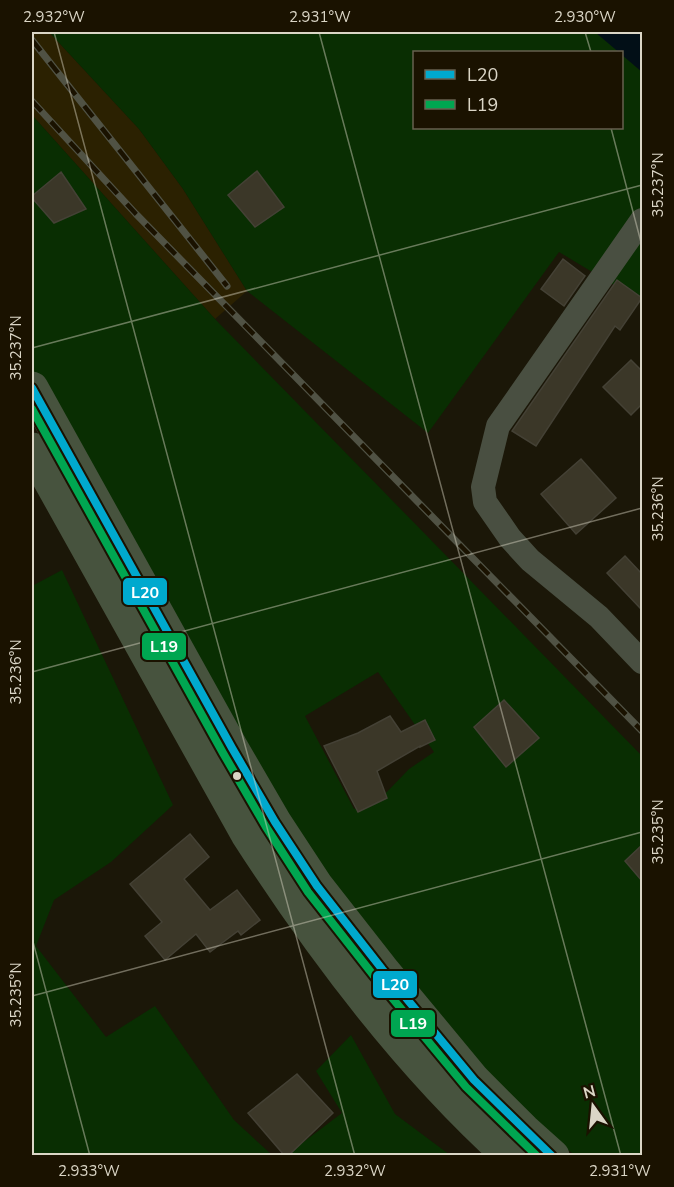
<svg xmlns="http://www.w3.org/2000/svg" width="674" height="1187" font-family="'Nunito Sans',sans-serif">
<style>
.built{fill:#2b2101}
.green{fill:#092e02;fill-rule:evenodd}
.water{fill:#020f17}
.building{fill:#3b3728;stroke:#444135;stroke-width:1.5}
.lines{fill:none;stroke-linecap:round;stroke-linejoin:round}
.minor{stroke:#494f41;stroke-width:24}
.highway{stroke:#47533e;stroke-width:33}
.rail-casing{stroke:#505244;stroke-width:7}
.rail{stroke:#1a1200;stroke-width:4.5;stroke-dasharray:14;stroke-linecap:butt}
.bus-1-casing{stroke:#1a1200;stroke-width:12}
.bus-2-casing{stroke:#1a1200;stroke-width:12}
.bus-1{stroke:#00a9ce;stroke-width:8}
.bus-2{stroke:#00a651;stroke-width:8}
.ticks{fill:none;stroke:#dbd6c6;stroke-width:1.5;stroke-opacity:0.45}
.bus-dot{fill:#dbd6c6;stroke:#1a1200;stroke-width:2}
.line-badge{stroke:#1a1200;stroke-width:2}
.badge-label{font-size:16px;text-anchor:middle;font-weight:bold;fill:#fff}
.neatline{fill:none;stroke:#dbd6c6;stroke-width:2}
.ticks-label{font-size:15px;text-anchor:middle;fill:#dbd6c6}
</style>
<rect width="100%" height="100%" fill="#1b1708"/>
<path class="built" d="M 32,32 L 49,32 L 139,129 L 183,189 L 247,291 L 215,319 L 32,115 Z"/>
<path class="green" d="M 49,32 L 595,32 L 620,52 L 414,52 L 414,128 L 622,128 L 622,54 L 642,72 L 642,302 L 559,252 L 428,433 L 247,291 L 183,189 L 139,129 Z
M 32,115 L 215,319 L 642,756 L 642,1155 L 575,1155 L 531,1125 L 304,849 L 32,370 ZM 378,672 L 434,752 L 409,769 L 381,798 L 354,809 L 305,716 Z
M 62,570 L 173,805 L 111,862 L 54,900 L 36,946 L 106,1037 L 155,1006 L 234,1120 L 272,1155 L 32,1155 L 32,586 Z
M 351,1035 L 395,1114 L 450,1155 L 285,1156 L 342,1113 L 316,1071 Z"/>
<path class="water" d="M 595,32 L 642,32 L 642,72 Z"/>
<path class="building" d="M 257,171 L 284,207 L 255,227 L 228,195 Z
M 61,172 L 86,209 L 54,223 L 32,198 L 32,196 Z
M 563,259 L 585,276 L 564,306 L 541,289 Z
M 617,280 L 642,298 L 620,330 L 615,326 L 536,446 L 512,431 Z
M 631,360 L 642,371 L 642,404 L 631,415 L 603,387 Z
M 581,459 L 616,498 L 576,534 L 541,494 Z
M 625,556 L 642,574 L 642,610 L 607,573 Z
M 504,700 L 539,738 L 506,767 L 474,727 Z
M 390,716 L 401,732 L 425,720 L 435,740 L 420,747 L 420,746 L 377,771 L 387,798 L 358,812 L 324,746 L 358,733 Z
M 190,834 L 209,857 L 184,879 L 210,910 L 237,890 L 260,920 L 241,935 L 238,931 L 210,952 L 196,934 L 165,960 L 145,936 L 162,922 L 130,884 Z
M 642,845 L 642,881 L 625,861 Z
M 297,1074 L 333,1113 L 289,1155 L 284,1155 L 248,1113 Z"/>
<g class="lines">
<path class="minor" d="M 642,220 L 498,426 L 483,487 L 485,502 L 510,538 L 530,560 L 599,617 L 642,662"/>
<path class="highway" d="M 32,388 L 232,748 L 275,822 L 317,886 L 382,969 L 474,1080 L 524,1130 L 553,1156
M 32,449 L 247,834 C 321,949 407,1064 509,1156"/>
<defs>
<path id="rail" d="M 32,40 L 227,286
M 32,101 L 136,214 L 642,731"/>
</defs>
<use href="#rail" class="rail-casing"/>
<use href="#rail" class="rail"/>
<defs>
<path id="bus-1" d="M 32,388 L 232,748 L 275,822 L 317,886 L 382,969 L 474,1080 L 552,1156"/>
<path id="bus-2" d="M 32,409 L 223,753 L 266,827 L 308,892 L 374,976 L 466,1087 L 537,1156"/>
</defs>
<use href="#bus-1" class="bus-1-casing"/>
<use href="#bus-2" class="bus-2-casing"/>
<use href="#bus-1" class="bus-1"/>
<use href="#bus-2" class="bus-2"/>
</g>
<path class="ticks" d="M 54,32 L 355,1156M 319,32 L 621,1156M 585,32 L 591,52M 611,128 L 642,246M 32,348 L 642,185M 32,672 L 642,508M 32,938 L 90,1156M 32,996 L 642,832M 642,1156 L 642,1155"/>
<circle class="bus-dot" cx="237" cy="776" r="5"/>
<g class="line-badge">
<rect x="122" y="577" width="46" height="29" rx="6" fill="#00a9ce"/>
<rect x="141" y="632" width="46" height="29" rx="6" fill="#00a651"/>
<rect x="372" y="970" width="46" height="29" rx="6" fill="#00a9ce"/>
<rect x="390" y="1009" width="46" height="29" rx="6" fill="#00a651"/>
</g>
<g class="badge-label">
<text x="145" y="598">L20</text>
<text x="164" y="652">L19</text>
<text x="395" y="990">L20</text>
<text x="413" y="1029">L19</text>
</g>
<rect width="674" height="1187" fill="none" stroke="#1a1200" stroke-width="66"/>
<rect x="413" y="51" width="210" height="78" fill="#1a1200" stroke="#67604f" stroke-width="1.5"/>
<rect x="425" y="70" width="30" height="9" fill="#00a9ce" stroke="#67604f" stroke-width="1.5"/>
<text x="467" y="81" font-size="18" fill="#dbd6c6">L20</text>
<rect x="425" y="100" width="30" height="9" fill="#00a651" stroke="#67604f" stroke-width="1.5"/>
<text x="467" y="111" font-size="18" fill="#dbd6c6">L19</text>
<g transform="translate(593 1106) rotate(345)" stroke="#1a1200" stroke-width="4.5" paint-order="stroke">
<path d="M0-4.5L10 22L0 15L-10 22Z" fill="#dbd6c6"/>
<text y="-9" font-size="16" font-weight="bold" text-anchor="middle" fill="#dbd6c6">N</text>
</g>
<rect x="33" y="33" width="608" height="1121" class="neatline"/>
<g class="ticks-label">
<text x="54" y="22">2.932°W</text>
<text x="320" y="22">2.931°W</text>
<text x="585" y="22">2.930°W</text>
<text transform="translate(658 185) rotate(-90)" y="5">35.237°N</text>
<text transform="translate(16 348) rotate(-90)" y="5">35.237°N</text>
<text transform="translate(658 509) rotate(-90)" y="5">35.236°N</text>
<text transform="translate(16 672) rotate(-90)" y="5">35.236°N</text>
<text transform="translate(658 832) rotate(-90)" y="5">35.235°N</text>
<text transform="translate(16 995) rotate(-90)" y="5">35.235°N</text>
<text x="89" y="1176">2.933°W</text>
<text x="355" y="1176">2.932°W</text>
<text x="620" y="1176">2.931°W</text>
</g>
</svg>
